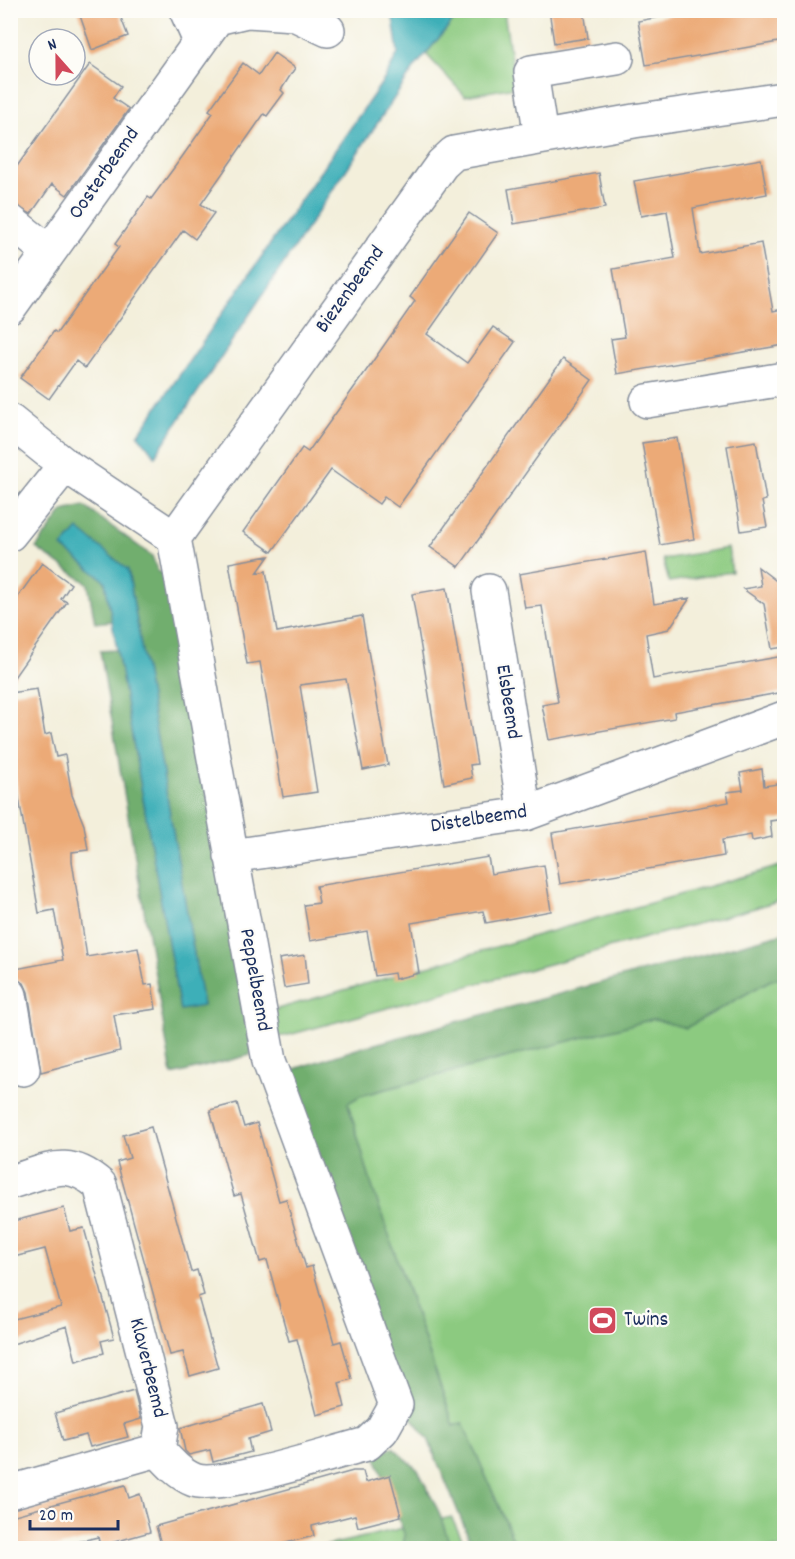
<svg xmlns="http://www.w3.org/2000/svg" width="795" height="1559" font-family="Dekko,sans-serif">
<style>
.green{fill:#8cca80;stroke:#547c6f;stroke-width:1.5}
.forest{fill:#71ae6e;stroke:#466e66;stroke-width:1.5}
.water{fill:#3eafb8;stroke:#2c6f8b;stroke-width:1.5}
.building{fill:#ecaa77}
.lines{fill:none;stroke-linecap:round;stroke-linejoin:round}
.minor-casing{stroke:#878f9c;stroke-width:36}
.minor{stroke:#fff;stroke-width:33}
.labels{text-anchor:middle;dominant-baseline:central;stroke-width:4.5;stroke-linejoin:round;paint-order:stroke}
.street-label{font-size:21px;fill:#1b2f5e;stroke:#fdfcf7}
.poi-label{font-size:21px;fill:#1b2f5e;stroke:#fdfcf7;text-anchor:start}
</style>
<rect width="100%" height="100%" fill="#fdfcf7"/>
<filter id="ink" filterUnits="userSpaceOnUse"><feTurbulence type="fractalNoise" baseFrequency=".0167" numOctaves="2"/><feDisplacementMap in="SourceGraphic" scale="12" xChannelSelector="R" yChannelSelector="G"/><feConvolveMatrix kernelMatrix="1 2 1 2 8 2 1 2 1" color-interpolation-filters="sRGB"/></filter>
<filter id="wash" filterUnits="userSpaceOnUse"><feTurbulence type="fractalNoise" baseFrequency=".008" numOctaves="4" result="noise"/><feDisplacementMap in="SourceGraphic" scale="24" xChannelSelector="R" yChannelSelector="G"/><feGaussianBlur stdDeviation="1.35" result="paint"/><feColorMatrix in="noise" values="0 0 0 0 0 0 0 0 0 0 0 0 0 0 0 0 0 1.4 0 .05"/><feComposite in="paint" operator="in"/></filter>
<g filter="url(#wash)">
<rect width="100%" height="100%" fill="#f3efdb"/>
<path class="green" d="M 461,11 L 504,11 L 515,87 L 465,96 L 426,54 Z
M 728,548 L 732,572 L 669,582 L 663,559 Z
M 784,865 L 784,899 L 755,908 L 285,1036 L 273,1037 L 263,1013 Z
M 784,960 L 784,1548 L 512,1548 L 462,1423 L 454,1426 L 402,1273 L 330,1094 Z
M 451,1517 L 467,1548 L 316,1548 Z"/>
<path class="forest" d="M 84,506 L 152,556 L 158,572 L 166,573 L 254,1046 L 250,1055 L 172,1075 L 100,651 L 117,650 L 180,1010 L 203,1006 L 128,570 L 63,547 L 105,581 L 112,621 L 95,623 L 88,584 L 36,548 L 63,511 Z
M 784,933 L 784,976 L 769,981 L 686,1028 L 653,1019 L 360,1096 L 348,1103 L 371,1183 L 454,1426 L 463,1423 L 517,1548 L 473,1548 L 428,1439 L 403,1407 L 288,1071 L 360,1048 Z
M 393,1447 L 418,1470 L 439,1512 L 451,1548 L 402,1548 L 405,1536 L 375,1455 Z"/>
<path class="water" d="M 392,11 L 461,11 L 415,67 L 155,456 L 138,435 L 385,78 L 398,53 Z
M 78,529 L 128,570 L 203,1006 L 180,1010 L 105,581 L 62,547 Z"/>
<g id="blocks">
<path class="building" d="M 78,10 L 118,10 L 128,36 L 92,50 Z
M 549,10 L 584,10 L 588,38 L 554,43 Z
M 697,10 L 784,10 L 784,41 L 646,65 L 638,21 Z
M 274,53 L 295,68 L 281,90 L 284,93 L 267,116 L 264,114 L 201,204 L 214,213 L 195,239 L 183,230 L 85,368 L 76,361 L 49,399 L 20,378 L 54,331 L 57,333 L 119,247 L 115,244 L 148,197 L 151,199 L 182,157 L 213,113 L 209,110 L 243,63 L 259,75 Z
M 90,64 L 121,86 L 113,98 L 129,109 L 67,195 L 52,184 L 31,214 L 10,203 L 10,176 Z
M 761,159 L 767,194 L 693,208 L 700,254 L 761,243 L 773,311 L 784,309 L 784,345 L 617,374 L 611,339 L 625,337 L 613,269 L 675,258 L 667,211 L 641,216 L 634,181 Z
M 599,173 L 605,208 L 514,224 L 508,189 Z
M 469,213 L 498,233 L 427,334 L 467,363 L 493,327 L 515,342 L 398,507 L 384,497 L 379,504 L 331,470 L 272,552 L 243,532 L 302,448 L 308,452 L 366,371 L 415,301 L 410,297 Z
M 563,359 L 592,380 L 459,567 L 430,547 Z
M 677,438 L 694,539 L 660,545 L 642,443 Z
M 756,441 L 766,500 L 762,501 L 767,527 L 741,531 L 727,446 Z
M 646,552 L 654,604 L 690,598 L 669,629 L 646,634 L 653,679 L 784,656 L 784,692 L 674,712 L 675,718 L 549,740 L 542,705 L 558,702 L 547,638 L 542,606 L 525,608 L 519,574 Z
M 269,556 L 257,573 L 266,571 L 277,632 L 362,616 L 388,765 L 363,770 L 346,679 L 300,685 L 317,792 L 283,797 L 260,662 L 247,664 L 229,563 Z
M 42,563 L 71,584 L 61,599 L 67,602 L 10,683 L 10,608 Z
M 758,567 L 779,583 L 784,582 L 784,647 L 772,649 L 764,604 L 743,589 L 761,586 Z
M 447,588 L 477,764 L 470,765 L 472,778 L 444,784 L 412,594 Z
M 37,689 L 45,735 L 51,733 L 56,757 L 65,755 L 72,795 L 84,825 L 88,850 L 72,852 L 72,861 L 87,957 L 138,948 L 145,985 L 152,984 L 156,1009 L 114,1015 L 120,1051 L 41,1072 L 28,992 L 24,983 L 10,977 L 10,970 L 63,960 L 54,910 L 39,913 L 10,747 L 10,693 Z
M 762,769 L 764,786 L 784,783 L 784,819 L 770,821 L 772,837 L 752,841 L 751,835 L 722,840 L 724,856 L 560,884 L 552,833 L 729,802 L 727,792 L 743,790 L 740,773 Z
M 488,857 L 491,874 L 544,865 L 551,911 L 486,923 L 483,911 L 411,923 L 419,973 L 395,979 L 394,973 L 375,976 L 367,931 L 310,941 L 304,905 L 319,903 L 316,886 Z
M 305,955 L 308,984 L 284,988 L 279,959 Z
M 237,1103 L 244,1127 L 257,1123 L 279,1201 L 286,1199 L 306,1268 L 312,1266 L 334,1343 L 341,1341 L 352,1379 L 339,1383 L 345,1407 L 317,1415 L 297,1339 L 289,1341 L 267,1260 L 260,1262 L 241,1194 L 234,1196 L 210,1110 Z
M 151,1127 L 191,1272 L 197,1270 L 204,1295 L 198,1297 L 218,1368 L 190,1376 L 183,1352 L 170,1355 L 117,1162 L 130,1158 L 123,1135 Z
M 64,1208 L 70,1231 L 84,1228 L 114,1338 L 101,1341 L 104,1353 L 76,1361 L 67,1326 L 10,1345 L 10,1320 L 61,1307 L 45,1249 L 10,1258 L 10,1222 Z
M 134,1391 L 141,1419 L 124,1424 L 128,1437 L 90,1447 L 86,1435 L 63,1441 L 55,1413 Z
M 263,1404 L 271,1432 L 248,1439 L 251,1452 L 213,1462 L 210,1450 L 189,1455 L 185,1451 L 180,1428 Z
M 353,1471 L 363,1471 L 366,1482 L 390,1475 L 401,1516 L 358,1527 L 355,1515 L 312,1526 L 314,1536 L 266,1548 L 162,1548 L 156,1526 Z
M 125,1485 L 129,1498 L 140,1494 L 150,1532 L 100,1546 L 98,1537 L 53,1548 L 11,1548 L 11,1516 Z"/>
</g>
</g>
<g filter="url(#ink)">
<use href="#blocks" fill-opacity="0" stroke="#878f9c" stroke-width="1.5"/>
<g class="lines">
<defs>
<path id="minor" d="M 186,10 L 200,41
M 541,137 L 531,72 L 617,58
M 10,221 L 49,252
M 10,307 L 217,18 L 247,11 L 294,14 L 328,30
M 647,401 L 784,379
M 10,421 L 65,465 L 174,538 L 442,164 L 454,153 L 634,121 L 784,99
M 10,534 L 65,465
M 489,591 L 525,814
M 231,856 L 525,814 L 784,718
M 10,995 L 23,1069
M 10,1182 C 49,1171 67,1156 100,1185 L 162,1426 L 158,1450 C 168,1461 179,1474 194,1480 C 220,1490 334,1452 367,1444 L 382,1430 L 396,1405 L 269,1061 L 174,538
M 10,1492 L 158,1450"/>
</defs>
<use href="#minor" class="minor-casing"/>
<use href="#minor" class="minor"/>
</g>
</g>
<defs>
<symbol id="stadium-square" viewBox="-11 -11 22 22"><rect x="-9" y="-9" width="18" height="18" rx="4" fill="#d1495b" stroke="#fdfcf7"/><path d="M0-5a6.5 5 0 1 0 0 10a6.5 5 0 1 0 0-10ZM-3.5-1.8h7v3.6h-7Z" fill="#fff"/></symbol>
</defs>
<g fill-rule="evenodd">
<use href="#stadium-square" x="586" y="1304" width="33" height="33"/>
</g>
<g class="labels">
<g class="street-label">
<text transform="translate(105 174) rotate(-55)">Oosterbeemd</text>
<text transform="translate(351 290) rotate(-54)">Biezenbeemd</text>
<text transform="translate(507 702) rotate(81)">Elsbeemd</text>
<text transform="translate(479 820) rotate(-9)">Distelbeemd</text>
<text transform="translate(254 980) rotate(80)">Peppelbeemd</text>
<text transform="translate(147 1368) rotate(76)">Klaverbeemd</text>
</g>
<g class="poi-label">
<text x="624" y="1321">Twins</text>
</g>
</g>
<rect width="795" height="1559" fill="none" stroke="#fdfcf7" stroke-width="36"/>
<g transform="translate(57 57) rotate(339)"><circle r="28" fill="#fdfcf7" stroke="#a3aaba" stroke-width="1.5"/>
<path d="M0-4.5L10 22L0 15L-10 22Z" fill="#d1495b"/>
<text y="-9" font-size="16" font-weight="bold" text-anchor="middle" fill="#1b2f5e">N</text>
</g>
<path d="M30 1520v9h88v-9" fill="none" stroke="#1b2f5e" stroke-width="3"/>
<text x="39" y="1520" font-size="18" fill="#1b2f5e" stroke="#fdfcf7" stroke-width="4.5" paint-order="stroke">20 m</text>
</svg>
